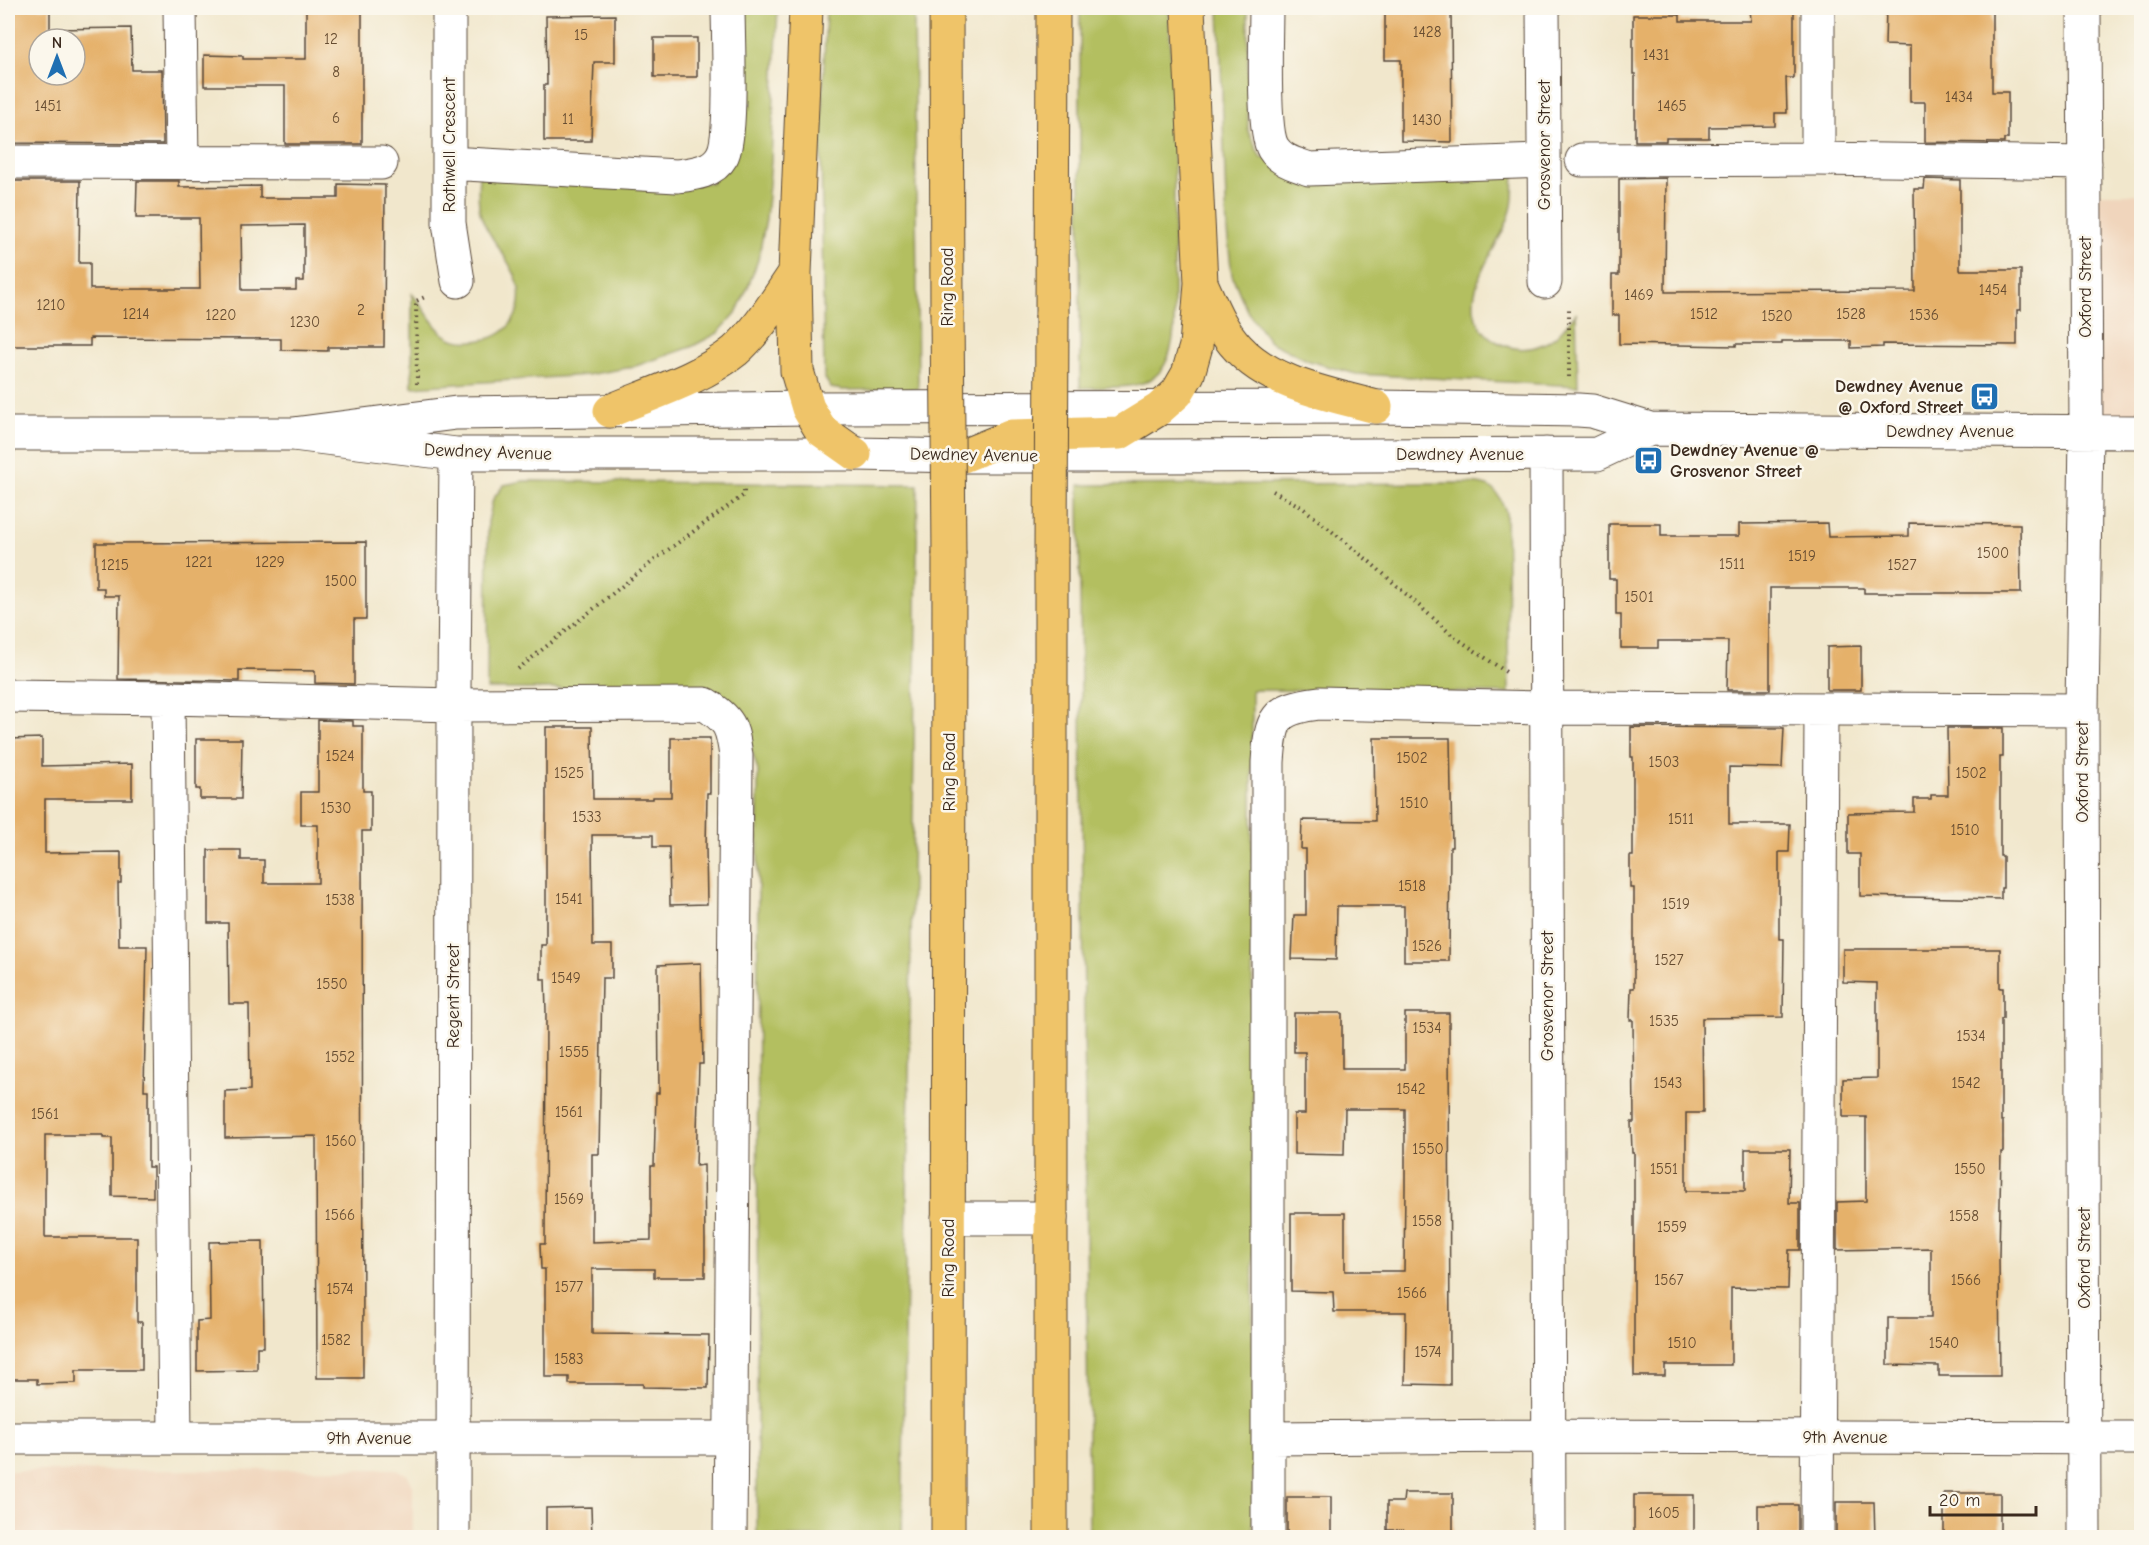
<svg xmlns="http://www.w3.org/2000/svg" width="2149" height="1545" font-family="'Comic Neue',sans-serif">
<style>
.built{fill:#f0d5bc}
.green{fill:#b3bf61;stroke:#777440;stroke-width:1.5}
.building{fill:#e5b16b;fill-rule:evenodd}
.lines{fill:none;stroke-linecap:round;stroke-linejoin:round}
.minor-casing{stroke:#564638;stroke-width:35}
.highway-casing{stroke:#564638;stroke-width:35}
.path{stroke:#564638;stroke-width:4;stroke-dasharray:1.5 4.5;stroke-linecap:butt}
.minor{stroke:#fff;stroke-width:33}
.highway{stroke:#efc469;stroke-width:33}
.highway-bridge-casing{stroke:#564638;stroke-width:35;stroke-linecap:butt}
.highway-bridge{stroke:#efc469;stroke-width:33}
.labels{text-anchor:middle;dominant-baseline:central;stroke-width:5;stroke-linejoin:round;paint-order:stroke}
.number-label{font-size:15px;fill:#664c31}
.street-label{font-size:18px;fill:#3b2a1e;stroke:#fbf7ec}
.poi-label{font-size:18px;font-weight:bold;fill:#3b2a1e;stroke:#fbf7ec;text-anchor:end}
</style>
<rect width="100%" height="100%" fill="#fbf7ec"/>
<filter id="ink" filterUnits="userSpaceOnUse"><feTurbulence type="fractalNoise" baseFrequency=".0167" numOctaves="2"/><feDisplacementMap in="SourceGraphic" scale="12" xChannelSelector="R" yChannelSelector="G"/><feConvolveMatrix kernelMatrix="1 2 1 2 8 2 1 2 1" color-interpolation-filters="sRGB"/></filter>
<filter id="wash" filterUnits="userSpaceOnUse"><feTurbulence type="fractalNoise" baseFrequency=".008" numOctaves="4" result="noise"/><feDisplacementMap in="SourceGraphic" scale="24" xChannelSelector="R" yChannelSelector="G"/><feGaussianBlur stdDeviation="1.35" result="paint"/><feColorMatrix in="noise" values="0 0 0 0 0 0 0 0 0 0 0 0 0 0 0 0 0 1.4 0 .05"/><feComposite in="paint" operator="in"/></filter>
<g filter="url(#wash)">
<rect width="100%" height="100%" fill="#f1e7cc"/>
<path class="built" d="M 2085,194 L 2141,194 L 2141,432 L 2086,432 Z
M 395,1469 L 408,1475 L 413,1486 L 413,1537 L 8,1537 L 8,1471 Z"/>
<path class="green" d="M 737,8 L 778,8 L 771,161 L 766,219 L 758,260 L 748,287 L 736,313 L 718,333 L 691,347 L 633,367 L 587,375 L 412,387 L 412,294 C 438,323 438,350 487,339 C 499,336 509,328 515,317 C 533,275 493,251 481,216 C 477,203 478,188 479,175 L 712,183 Z
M 826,8 L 914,8 L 918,389 L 843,390 L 831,388 L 824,377 L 821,141 Z
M 1080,8 L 1169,8 L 1174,159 L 1174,330 C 1168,395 1131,386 1080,388 Z
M 1219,8 L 1248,8 L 1248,131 L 1261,158 L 1514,174 C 1513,184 1514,196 1512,206 C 1505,238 1478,265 1474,299 C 1470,336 1512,359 1543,344 C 1558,338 1566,325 1576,313 L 1578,386 L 1356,374 L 1309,361 L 1270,342 L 1247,311 L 1232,275 L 1227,231 Z
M 524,481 L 918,485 L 902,1537 L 757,1537 L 758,771 L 743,720 L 732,701 L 709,689 L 487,689 L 488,522 L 493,499 L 504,485 Z
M 1466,483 C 1492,485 1496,486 1506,512 L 1509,693 L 1252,690 L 1253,1537 L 1089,1537 L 1079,485 Z"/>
<g id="blocks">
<path class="building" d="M 8,8 L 50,8 L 50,29 L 131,28 L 132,70 L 162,70 L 163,144 L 8,143 ZM 39,39 L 75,39 L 75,75 L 39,75 Z
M 306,8 L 362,8 L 362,144 L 285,144 L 285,86 L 204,86 L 204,55 L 243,56 L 243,59 L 306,59 Z
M 1385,8 L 1451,8 L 1452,142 L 1401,141 L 1401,60 L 1385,60 Z
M 1750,8 L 1794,8 L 1794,78 L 1786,78 L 1787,113 L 1775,113 L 1775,126 L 1709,127 L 1709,138 L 1666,138 L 1666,141 L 1635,141 L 1635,74 L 1633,74 L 1633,15 L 1680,15 L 1680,21 L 1751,21 Z
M 1886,8 L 1992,8 L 1992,92 L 2008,92 L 2008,139 L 2004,139 L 2004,143 L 1925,142 L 1925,102 L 1910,102 L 1910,46 L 1885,45 Z
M 615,15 L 615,62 L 594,62 L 591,141 L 544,141 L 544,85 L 547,85 L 546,16 Z
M 654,38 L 697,38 L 697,77 L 654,77 Z
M 1666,178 L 1665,292 L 1915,291 L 1914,189 L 1924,189 L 1925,179 L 1960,180 L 1960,270 L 2021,270 L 2021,310 L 2017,310 L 2017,345 L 1883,344 L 1883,347 L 1851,348 L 1851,341 L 1782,341 L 1782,344 L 1736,344 L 1736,346 L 1619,344 L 1619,315 L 1612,315 L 1612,275 L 1619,275 L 1619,179 Z
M 8,181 L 80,181 L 79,263 L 90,263 L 90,289 L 200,289 L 199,218 L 136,218 L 137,181 L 179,181 L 179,187 L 260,186 L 260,198 L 338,198 L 338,184 L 385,185 L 384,347 L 328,347 L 328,351 L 281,350 L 281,339 L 90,338 L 90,346 L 8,346 ZM 304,225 L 304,281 L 296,281 L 296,290 L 242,290 L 241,226 Z
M 1827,523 L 1828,537 L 1909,536 L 1909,523 L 2020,524 L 2021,593 L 1864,593 L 1864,588 L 1770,588 L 1770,690 L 1727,690 L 1728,641 L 1658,641 L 1658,648 L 1621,648 L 1621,615 L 1616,615 L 1616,579 L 1609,579 L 1609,524 L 1661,524 L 1661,536 L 1739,536 L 1739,524 Z
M 366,542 L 366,619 L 354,619 L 354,684 L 315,683 L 315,671 L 239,670 L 239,681 L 118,679 L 119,596 L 104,596 L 104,588 L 96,588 L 96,543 Z
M 1861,646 L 1861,690 L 1827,690 L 1827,647 Z
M 318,720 L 353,721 L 353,726 L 363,726 L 363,791 L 371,791 L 371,831 L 362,831 L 363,1378 L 317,1378 L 316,1136 L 225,1138 L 225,1091 L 250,1090 L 249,1004 L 229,1004 L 228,923 L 208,923 L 208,850 L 241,850 L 241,860 L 264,860 L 264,883 L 318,883 L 318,825 L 301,825 L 301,792 L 318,792 Z
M 546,727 L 592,727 L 593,799 L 653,799 L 653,797 L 671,797 L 671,738 L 710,738 L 710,793 L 707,793 L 706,847 L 707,904 L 670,905 L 669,847 L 653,847 L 653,835 L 592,835 L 593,945 L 612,945 L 612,978 L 602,978 L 599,1154 L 592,1154 L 592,1242 L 651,1240 L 651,1166 L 654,1166 L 656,1093 L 659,1093 L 658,965 L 701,963 L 703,1064 L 699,1064 L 696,1166 L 704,1165 L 705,1240 L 705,1277 L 654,1277 L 654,1269 L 592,1269 L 592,1334 L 709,1335 L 708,1388 L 643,1387 L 643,1384 L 569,1384 L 569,1377 L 545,1377 L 545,1269 L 541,1269 L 540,1244 L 545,1244 L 546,1011 L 545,979 L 541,979 L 541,945 L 546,945 Z
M 1631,727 L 1784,728 L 1782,768 L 1729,767 L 1729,824 L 1790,824 L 1789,852 L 1779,852 L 1779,939 L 1784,939 L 1783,1017 L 1702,1018 L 1703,1113 L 1686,1113 L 1686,1191 L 1745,1191 L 1745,1149 L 1790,1149 L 1789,1203 L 1800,1203 L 1800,1250 L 1789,1250 L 1788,1289 L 1731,1288 L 1731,1365 L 1665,1365 L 1665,1376 L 1634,1376 L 1634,1153 L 1632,1153 L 1631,1122 L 1634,1122 L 1633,1020 L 1630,1020 L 1631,988 L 1634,988 L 1634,888 L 1630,888 L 1630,856 L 1633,856 L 1633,757 L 1631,757 Z
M 1947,728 L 2003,728 L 2003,757 L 2000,757 L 2000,856 L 2003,856 L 2003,888 L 2001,888 L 2001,899 L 1860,896 L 1860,854 L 1848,854 L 1848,813 L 1914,812 L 1914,799 L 1931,799 L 1931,795 L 1948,795 Z
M 42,738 L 42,766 L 132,764 L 132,799 L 45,799 L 45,853 L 121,852 L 121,883 L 118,883 L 119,946 L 147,946 L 144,1090 L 148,1090 L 148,1167 L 153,1167 L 153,1197 L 112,1196 L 112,1138 L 103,1138 L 103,1135 L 45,1135 L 45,1237 L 137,1237 L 137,1322 L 142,1322 L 142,1370 L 76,1370 L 76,1383 L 37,1384 L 37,1379 L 8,1379 L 8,739 Z
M 1374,738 L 1450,738 L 1452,847 L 1450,847 L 1449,961 L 1404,961 L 1404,906 L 1337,906 L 1336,960 L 1292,959 L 1294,915 L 1306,915 L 1306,849 L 1301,849 L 1302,820 L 1375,821 Z
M 196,739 L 242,739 L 241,799 L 200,799 L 200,789 L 196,789 Z
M 1843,949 L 2000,949 L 2000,988 L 2003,988 L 2003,1019 L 2001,1019 L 2001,1121 L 2003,1121 L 2003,1152 L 2001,1152 L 1999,1256 L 2000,1376 L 1939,1376 L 1939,1366 L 1888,1365 L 1888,1318 L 1931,1318 L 1931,1248 L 1837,1250 L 1837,1202 L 1866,1201 L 1866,1117 L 1843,1117 L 1843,1079 L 1877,1078 L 1877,983 L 1843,982 Z
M 1294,1013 L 1342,1013 L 1342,1069 L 1405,1069 L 1405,1013 L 1449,1013 L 1450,1385 L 1405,1384 L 1406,1312 L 1334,1312 L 1333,1292 L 1291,1291 L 1291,1213 L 1345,1213 L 1345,1271 L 1404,1271 L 1405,1189 L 1405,1109 L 1345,1109 L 1344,1155 L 1294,1154 L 1294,1114 L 1305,1114 L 1305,1052 L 1294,1052 Z
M 263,1241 L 264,1347 L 257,1347 L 257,1370 L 197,1371 L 197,1321 L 210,1320 L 209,1242 Z
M 1404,1493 L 1453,1493 L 1453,1538 L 1403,1538 L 1404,1530 L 1387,1530 L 1387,1502 L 1403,1502 Z
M 1944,1493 L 2000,1493 L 2000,1538 L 1944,1538 Z
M 1634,1495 L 1694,1495 L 1694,1538 L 1634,1538 Z
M 1287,1497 L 1331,1497 L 1331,1538 L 1287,1538 Z
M 1836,1502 L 1874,1502 L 1875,1538 L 1836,1538 Z
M 1758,1505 L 1798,1505 L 1798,1538 L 1758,1538 Z
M 591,1507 L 592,1538 L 546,1538 L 546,1508 Z"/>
</g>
</g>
<g filter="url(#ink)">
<use href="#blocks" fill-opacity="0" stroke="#564638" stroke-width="1.5"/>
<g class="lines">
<defs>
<path id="minor" d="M 180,8 L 182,163
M 449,8 L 449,223 L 458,281
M 1266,8 C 1266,34 1262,129 1273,148 C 1281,161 1296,164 1309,169 L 1544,161
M 1543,8 L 1545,282
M 2084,8 L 2086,432 L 2082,710 L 2084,1538
M 1818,159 L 1818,8
M 1582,160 L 1818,159 L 2085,163
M 8,162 L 381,163
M 449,163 L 677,176 C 694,174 713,172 722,156 C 733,138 728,34 728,8
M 8,434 L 293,434 L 456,454 L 855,454 L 963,456 L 1159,456 L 1597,454 L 1650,429
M 293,434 L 456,413 L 808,408 L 1376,407 L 1578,410 L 1592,411 L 1650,429 L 2142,432
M 1546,454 L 1549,1538
M 8,696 L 168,698 L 454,705 L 705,704 C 730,720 732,726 736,756 L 730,1538
M 168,698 L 175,1438
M 948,1218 L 1051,1218
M 8,1438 L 730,1438
M 1269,1438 L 1549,1436 L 2142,1438
M 453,1538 L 454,689 L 456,454
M 1268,1538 L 1268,762 C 1271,718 1274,709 1319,703 L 1545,708 L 2082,710
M 1817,1538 L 1821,709"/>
<path id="highway" d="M 806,8 L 795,273 L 797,371 L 808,408 L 821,430 L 855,454
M 946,8 L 947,311
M 1202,285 C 1212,307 1221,330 1238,348 C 1272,385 1330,394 1376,407
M 1052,315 L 1053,8
M 610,411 C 650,394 702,378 735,351 C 759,330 777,299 795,273
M 963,456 L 1012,436 L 1120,433 L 1159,409 L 1177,393 L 1188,374 L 1196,346 L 1201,283 L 1188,8
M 948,1538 L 949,555
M 1051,1538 L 1051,554"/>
</defs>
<use href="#minor" class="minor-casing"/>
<use href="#highway" class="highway-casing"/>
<path class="path" d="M 1569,377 L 1569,306
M 417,384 L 416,301 L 427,296
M 1273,491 L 1303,508 L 1370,562 L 1452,635 L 1506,672
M 518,669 L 661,555 L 744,495 L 744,488"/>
<use href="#minor" class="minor"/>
<use href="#highway" class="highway"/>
<defs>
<path id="highway-bridge" d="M 947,311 L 949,555
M 1051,554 L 1052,315"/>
</defs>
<use href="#highway-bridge" class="highway-bridge-casing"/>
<use href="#highway-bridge" class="highway-bridge"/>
</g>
</g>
<defs>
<symbol id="bus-square" viewBox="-11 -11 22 22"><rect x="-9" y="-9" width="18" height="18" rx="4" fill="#1f6fb2" stroke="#fbf7ec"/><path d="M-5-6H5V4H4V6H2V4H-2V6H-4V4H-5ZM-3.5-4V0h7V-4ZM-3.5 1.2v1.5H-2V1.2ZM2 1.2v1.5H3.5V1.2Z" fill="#fff"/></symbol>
</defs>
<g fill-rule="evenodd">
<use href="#bus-square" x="1968" y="380" width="33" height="33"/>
<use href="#bus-square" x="1632" y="444" width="33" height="33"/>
</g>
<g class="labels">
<g class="number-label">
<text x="1427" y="32">1428</text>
<text x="581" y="35">15</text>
<text x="331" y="39">12</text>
<text x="1656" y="55">1431</text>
<text x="336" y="72">8</text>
<text x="1959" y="97">1434</text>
<text x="48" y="106">1451</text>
<text x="1672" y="106">1465</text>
<text x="336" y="118">6</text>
<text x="568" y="119">11</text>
<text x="1427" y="120">1430</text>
<text x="1993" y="290">1454</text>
<text x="1639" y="295">1469</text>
<text x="51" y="305">1210</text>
<text x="361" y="310">2</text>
<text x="136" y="314">1214</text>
<text x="1704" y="314">1512</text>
<text x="1851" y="314">1528</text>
<text x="221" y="315">1220</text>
<text x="1924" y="315">1536</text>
<text x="1777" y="316">1520</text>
<text x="305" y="322">1230</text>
<text x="1993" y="553">1500</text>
<text x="1802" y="556">1519</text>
<text x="199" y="562">1221</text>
<text x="270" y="562">1229</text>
<text x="1732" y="564">1511</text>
<text x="115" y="565">1215</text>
<text x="1902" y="565">1527</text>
<text x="341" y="581">1500</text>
<text x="1639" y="597">1501</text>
<text x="340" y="756">1524</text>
<text x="1412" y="758">1502</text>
<text x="1664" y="762">1503</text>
<text x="569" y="773">1525</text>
<text x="1971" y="773">1502</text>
<text x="1414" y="803">1510</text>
<text x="336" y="808">1530</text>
<text x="587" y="817">1533</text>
<text x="1681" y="819">1511</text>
<text x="1965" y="830">1510</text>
<text x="1412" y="886">1518</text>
<text x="569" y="899">1541</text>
<text x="340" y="900">1538</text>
<text x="1676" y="904">1519</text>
<text x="1427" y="946">1526</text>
<text x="1669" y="960">1527</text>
<text x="566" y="978">1549</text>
<text x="332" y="984">1550</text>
<text x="1664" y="1021">1535</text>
<text x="1427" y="1028">1534</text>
<text x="1971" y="1036">1534</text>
<text x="574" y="1052">1555</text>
<text x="340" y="1057">1552</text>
<text x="1668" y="1083">1543</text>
<text x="1966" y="1083">1542</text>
<text x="1411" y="1089">1542</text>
<text x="569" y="1112">1561</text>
<text x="45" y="1114">1561</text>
<text x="341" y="1141">1560</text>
<text x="1428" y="1149">1550</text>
<text x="1664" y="1169">1551</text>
<text x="1970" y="1169">1550</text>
<text x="569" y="1199">1569</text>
<text x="340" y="1215">1566</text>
<text x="1964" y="1216">1558</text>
<text x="1427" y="1221">1558</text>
<text x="1672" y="1227">1559</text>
<text x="1669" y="1280">1567</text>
<text x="1966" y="1280">1566</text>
<text x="569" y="1287">1577</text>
<text x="340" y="1289">1574</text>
<text x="1412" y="1293">1566</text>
<text x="336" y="1340">1582</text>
<text x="1682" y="1343">1510</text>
<text x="1944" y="1343">1540</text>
<text x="1428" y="1352">1574</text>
<text x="569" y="1359">1583</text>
<text x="1664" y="1513">1605</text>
</g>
<g class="street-label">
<text transform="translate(449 145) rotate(-90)">Rothwell Crescent</text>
<text transform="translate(1544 145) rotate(-90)">Grosvenor Street</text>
<text transform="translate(947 287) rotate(-90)">Ring Road</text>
<text transform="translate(2085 287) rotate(-90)">Oxford Street</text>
<text x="1950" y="431">Dewdney Avenue</text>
<text transform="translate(488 452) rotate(2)">Dewdney Avenue</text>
<text x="1460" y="454">Dewdney Avenue</text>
<text transform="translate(974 455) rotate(1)">Dewdney Avenue</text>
<text transform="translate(949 772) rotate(-90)">Ring Road</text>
<text transform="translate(2082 772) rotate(-90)">Oxford Street</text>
<text transform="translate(453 996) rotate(-90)">Regent Street</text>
<text transform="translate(1547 996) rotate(-90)">Grosvenor Street</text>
<text transform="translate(948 1258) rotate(-90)">Ring Road</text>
<text transform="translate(2084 1258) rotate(-90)">Oxford Street</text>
<text x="1845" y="1437">9th Avenue</text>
<text x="369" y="1438">9th Avenue</text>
</g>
<g class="poi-label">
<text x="1963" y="386">Dewdney Avenue<tspan x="1963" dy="21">@ Oxford Street</tspan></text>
<text x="1670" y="450" text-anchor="start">Dewdney Avenue @<tspan x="1670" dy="21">Grosvenor Street</tspan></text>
</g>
</g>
<rect width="2149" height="1545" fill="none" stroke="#fbf7ec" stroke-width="30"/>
<g transform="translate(57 57)"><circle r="28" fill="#fbf7ec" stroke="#aea59a" stroke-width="1.5"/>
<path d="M0-4.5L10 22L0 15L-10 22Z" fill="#1f6fb2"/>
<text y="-9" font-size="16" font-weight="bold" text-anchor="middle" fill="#3b2a1e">N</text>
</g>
<path d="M1930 1506v9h106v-9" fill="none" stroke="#3b2a1e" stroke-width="3"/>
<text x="1939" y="1506" font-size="18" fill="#3b2a1e" stroke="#fbf7ec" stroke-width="4.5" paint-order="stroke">20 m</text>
</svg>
